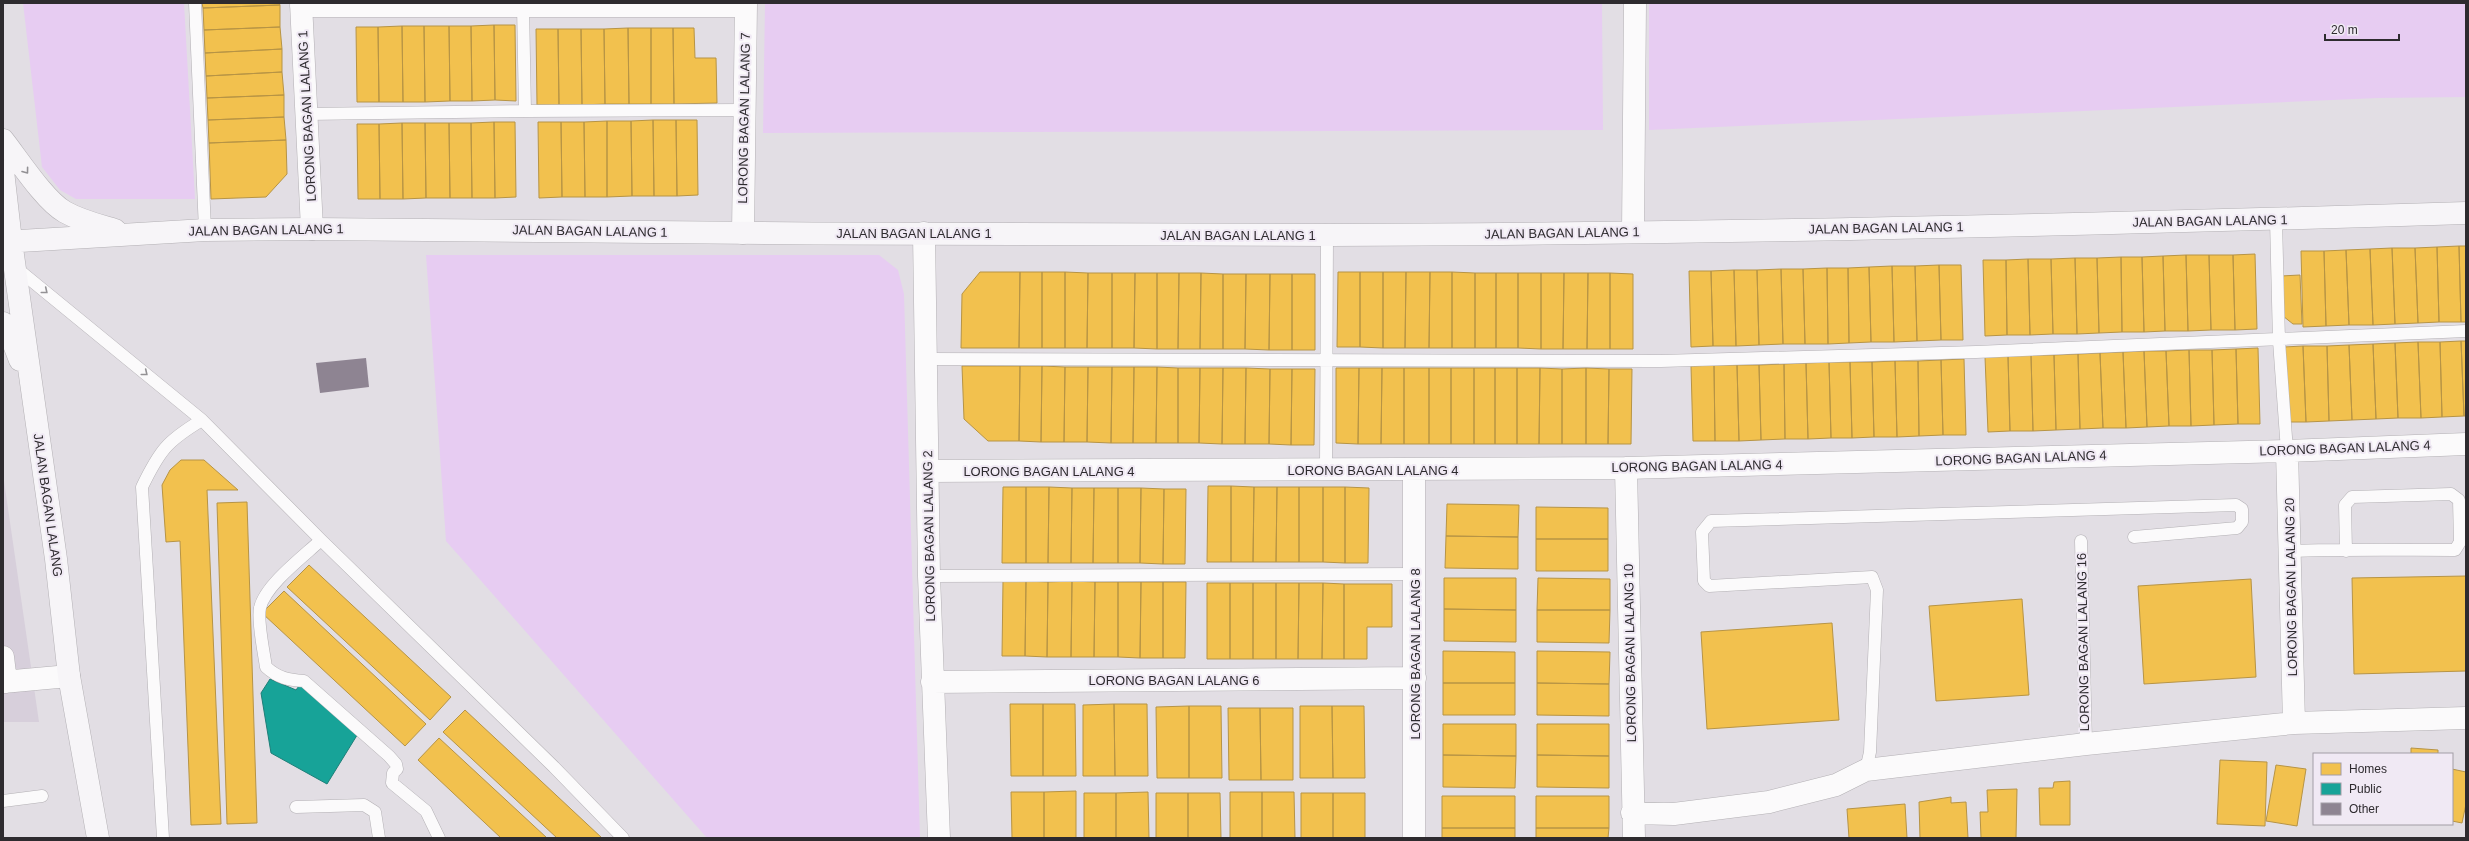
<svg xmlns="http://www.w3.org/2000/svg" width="2469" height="841" font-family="Helvetica,sans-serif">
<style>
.built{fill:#d7cfdb}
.green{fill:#e7ccf2}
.homes{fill:#f2c14e;stroke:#b79445}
.public{fill:#17a398;stroke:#1e7f78}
.building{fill:#8e8492}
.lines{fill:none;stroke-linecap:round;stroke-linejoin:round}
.lane-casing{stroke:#b3b0b4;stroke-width:13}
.street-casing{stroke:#b3b0b4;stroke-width:23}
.secondary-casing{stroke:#b3b0b4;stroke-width:23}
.lane{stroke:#fbfafb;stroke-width:12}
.street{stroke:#fbfafb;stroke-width:22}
.secondary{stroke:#f7f5f8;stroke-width:22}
.oneway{stroke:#929094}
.oneway2{stroke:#949295}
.labels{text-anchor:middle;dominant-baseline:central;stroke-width:4;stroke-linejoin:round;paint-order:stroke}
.street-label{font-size:13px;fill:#2e2b2f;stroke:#f0e9f4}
</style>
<rect width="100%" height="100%" fill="#e2dee4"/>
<path class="built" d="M 3,474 L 39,722 L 3,722 Z"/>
<path class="green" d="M 23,3 L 184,3 L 195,199 L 76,199 L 60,190 L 42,167 Z
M 765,3 L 1602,3 L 1603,130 L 763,133 Z
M 1649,3 L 2466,3 L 2466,97 L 2378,98 L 1649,130 Z
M 426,255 L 879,255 L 898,270 L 904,294 L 920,838 L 707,838 L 446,541 Z"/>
<path class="homes" d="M 202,3 L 279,3 L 280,5 L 203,8 Z
M 280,5 L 280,27 L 204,30 L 203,8 Z
M 494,25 L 495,100 L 472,101 L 471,26 Z
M 494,25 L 515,25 L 516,101 L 495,100 Z
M 402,26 L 424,26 L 425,102 L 403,102 Z
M 402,26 L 403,102 L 379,102 L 378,27 Z
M 424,26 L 449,26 L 450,101 L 425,102 Z
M 449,26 L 471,26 L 472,101 L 450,101 Z
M 280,27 L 282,49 L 205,53 L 204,30 Z
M 356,27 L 378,27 L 379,102 L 357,102 Z
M 628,28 L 651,28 L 651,104 L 629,104 Z
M 628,28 L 629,104 L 605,104 L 604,29 Z
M 651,28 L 673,28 L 674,104 L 651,104 Z
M 673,28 L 694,28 L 695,58 L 716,58 L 717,103 L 674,104 Z
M 536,29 L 558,29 L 559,105 L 537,105 Z
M 558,29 L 581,29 L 582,105 L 559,105 Z
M 581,29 L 604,29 L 605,104 L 582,105 Z
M 282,49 L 282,72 L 206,76 L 205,53 Z
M 282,72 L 284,95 L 207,98 L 206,76 Z
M 284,95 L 284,117 L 208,120 L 207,98 Z
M 284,117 L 286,140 L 209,143 L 208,120 Z
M 653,120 L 676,120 L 677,196 L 654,196 Z
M 653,120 L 654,196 L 632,196 L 631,121 Z
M 676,120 L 697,120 L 698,195 L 677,196 Z
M 607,121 L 631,121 L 632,196 L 607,197 Z
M 607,121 L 607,197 L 585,197 L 584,122 Z
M 494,122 L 515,122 L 516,197 L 495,198 Z
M 494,122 L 495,198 L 472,198 L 471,123 Z
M 538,122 L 561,122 L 562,197 L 539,198 Z
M 561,122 L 584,122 L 585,197 L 562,197 Z
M 402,123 L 425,123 L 426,198 L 403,199 Z
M 402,123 L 403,199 L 380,199 L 379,124 Z
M 425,123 L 449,123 L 450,198 L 426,198 Z
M 449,123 L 471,123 L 472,198 L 450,198 Z
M 357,124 L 379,124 L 380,199 L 358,199 Z
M 286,140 L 287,174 L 266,197 L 211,199 L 209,143 Z
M 2459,246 L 2466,246 L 2466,322 L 2461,322 Z
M 2459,246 L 2461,322 L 2439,322 L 2437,247 Z
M 2437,247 L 2439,322 L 2418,323 L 2415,248 Z
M 2392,248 L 2415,248 L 2418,323 L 2395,324 Z
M 2392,248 L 2395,324 L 2373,325 L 2370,249 Z
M 2370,249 L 2373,325 L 2349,325 L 2346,250 Z
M 2346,250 L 2349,325 L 2326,326 L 2324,251 Z
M 2301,251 L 2324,251 L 2326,326 L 2303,327 Z
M 2255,254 L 2257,329 L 2235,330 L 2233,255 Z
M 2186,255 L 2209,255 L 2211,330 L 2188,331 Z
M 2186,255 L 2188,331 L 2165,331 L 2163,256 Z
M 2209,255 L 2233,255 L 2235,330 L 2211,330 Z
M 2163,256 L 2165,331 L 2144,332 L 2142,257 Z
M 2121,257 L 2142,257 L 2144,332 L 2122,332 Z
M 2121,257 L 2122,332 L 2099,333 L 2097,258 Z
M 2075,258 L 2097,258 L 2099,333 L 2077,334 Z
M 2075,258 L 2077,334 L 2053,334 L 2051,259 Z
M 2028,259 L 2051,259 L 2053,334 L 2030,335 Z
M 2028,259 L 2030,335 L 2007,335 L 2006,260 Z
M 1983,260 L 2006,260 L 2007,335 L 1985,336 Z
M 1939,265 L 1961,265 L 1963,340 L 1941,340 Z
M 1939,265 L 1941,340 L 1917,341 L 1915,266 Z
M 1892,266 L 1915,266 L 1917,341 L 1894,342 Z
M 1892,266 L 1894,342 L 1871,342 L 1869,267 Z
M 1869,267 L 1871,342 L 1849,343 L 1848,268 Z
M 1827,268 L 1848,268 L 1849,343 L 1828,344 Z
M 1827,268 L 1828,344 L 1805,344 L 1803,269 Z
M 1781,269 L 1803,269 L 1805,344 L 1783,344 Z
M 1781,269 L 1783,344 L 1759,345 L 1757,270 Z
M 1734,270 L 1757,270 L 1759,345 L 1736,346 Z
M 1734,270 L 1736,346 L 1713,346 L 1711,271 Z
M 1689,271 L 1711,271 L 1713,346 L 1691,347 Z
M 980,272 L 1020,272 L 1019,348 L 961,348 L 962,294 Z
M 1020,272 L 1042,272 L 1042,348 L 1019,348 Z
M 1042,272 L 1065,272 L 1065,348 L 1042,348 Z
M 1065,272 L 1088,273 L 1087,348 L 1065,348 Z
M 1338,272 L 1360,272 L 1360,347 L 1337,347 Z
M 1360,272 L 1383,272 L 1383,348 L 1360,347 Z
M 1383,272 L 1406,272 L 1405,348 L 1383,348 Z
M 1406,272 L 1430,272 L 1429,348 L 1405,348 Z
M 1430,272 L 1452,272 L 1452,348 L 1429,348 Z
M 1452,272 L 1475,273 L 1475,348 L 1452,348 Z
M 1088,273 L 1112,273 L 1112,348 L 1087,348 Z
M 1112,273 L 1135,273 L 1134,348 L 1112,348 Z
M 1135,273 L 1157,273 L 1157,349 L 1134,348 Z
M 1157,273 L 1179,273 L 1178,349 L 1157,349 Z
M 1179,273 L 1201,273 L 1200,349 L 1178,349 Z
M 1201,273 L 1223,274 L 1223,349 L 1200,349 Z
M 1475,273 L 1496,273 L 1496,348 L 1475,348 Z
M 1496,273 L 1518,273 L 1518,348 L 1496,348 Z
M 1518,273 L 1541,273 L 1541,349 L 1518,348 Z
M 1541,273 L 1564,273 L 1563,349 L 1541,349 Z
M 1564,273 L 1588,273 L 1587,349 L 1563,349 Z
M 1588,273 L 1610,273 L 1610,349 L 1587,349 Z
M 1610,273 L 1633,274 L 1633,349 L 1610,349 Z
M 1223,274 L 1246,274 L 1245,349 L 1223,349 Z
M 1246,274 L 1270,274 L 1269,350 L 1245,349 Z
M 1270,274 L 1292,274 L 1292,350 L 1269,350 Z
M 1292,274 L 1315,274 L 1315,350 L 1292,350 Z
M 2300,275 L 2302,324 L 2293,324 L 2283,316 L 2281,276 Z
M 2461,341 L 2466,341 L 2466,416 L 2464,416 Z
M 2461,341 L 2464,416 L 2442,417 L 2440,342 Z
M 2418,342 L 2440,342 L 2442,417 L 2421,418 Z
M 2418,342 L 2421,418 L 2398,418 L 2395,343 Z
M 2395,343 L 2398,418 L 2376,419 L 2373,344 Z
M 2373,344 L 2376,419 L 2352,420 L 2349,345 Z
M 2349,345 L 2352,420 L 2329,421 L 2327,346 Z
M 2303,346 L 2327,346 L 2329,421 L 2306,422 Z
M 2303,346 L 2306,422 L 2286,422 L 2284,347 Z
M 2258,348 L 2260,424 L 2238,424 L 2236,349 Z
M 2236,349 L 2238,424 L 2214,425 L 2212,350 Z
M 2189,350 L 2212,350 L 2214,425 L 2191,426 Z
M 2189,350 L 2191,426 L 2169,426 L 2166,351 Z
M 2144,351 L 2166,351 L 2169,426 L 2147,427 Z
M 2144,351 L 2147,427 L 2126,428 L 2123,352 Z
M 2123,352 L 2126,428 L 2103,428 L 2100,353 Z
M 2100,353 L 2103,428 L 2080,429 L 2078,354 Z
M 2078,354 L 2080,429 L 2056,430 L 2054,355 Z
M 2031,355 L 2054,355 L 2056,430 L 2033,431 Z
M 2031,355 L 2033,431 L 2010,431 L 2008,356 Z
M 2008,356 L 2010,431 L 1988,432 L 1985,357 Z
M 1964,359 L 1966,435 L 1943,435 L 1941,360 Z
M 1941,360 L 1943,435 L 1919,436 L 1918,361 Z
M 1895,361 L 1918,361 L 1919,436 L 1897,437 Z
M 1895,361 L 1897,437 L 1874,437 L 1872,362 Z
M 1829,362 L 1850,362 L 1852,438 L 1831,438 Z
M 1829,362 L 1831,438 L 1808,439 L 1806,363 Z
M 1850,362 L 1872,362 L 1874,437 L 1852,438 Z
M 1806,363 L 1808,439 L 1785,439 L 1784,364 Z
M 1784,364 L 1785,439 L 1761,440 L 1759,365 Z
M 1714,365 L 1715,441 L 1693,441 L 1691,366 Z
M 1714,365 L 1737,365 L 1739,441 L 1715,441 Z
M 1737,365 L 1759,365 L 1761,440 L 1739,441 Z
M 962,366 L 1020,366 L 1019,441 L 988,441 L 964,419 Z
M 1020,366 L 1042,366 L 1041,442 L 1019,441 Z
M 1042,366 L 1065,367 L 1064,442 L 1041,442 Z
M 1065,367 L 1088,367 L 1087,442 L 1064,442 Z
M 1088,367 L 1112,367 L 1111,443 L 1087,442 Z
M 1112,367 L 1134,367 L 1133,443 L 1111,443 Z
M 1134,367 L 1157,367 L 1156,443 L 1133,443 Z
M 1157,367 L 1178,368 L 1178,443 L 1156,443 Z
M 1178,368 L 1200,368 L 1199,443 L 1178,443 Z
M 1200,368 L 1223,368 L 1222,444 L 1199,443 Z
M 1223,368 L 1246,368 L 1245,444 L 1222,444 Z
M 1246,368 L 1270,369 L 1269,444 L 1245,444 Z
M 1336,368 L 1359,368 L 1358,444 L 1336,443 Z
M 1359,368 L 1382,368 L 1381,444 L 1358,444 Z
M 1382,368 L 1404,368 L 1404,444 L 1381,444 Z
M 1404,368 L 1429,368 L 1429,444 L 1404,444 Z
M 1429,368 L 1451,368 L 1451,444 L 1429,444 Z
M 1451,368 L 1474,368 L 1474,444 L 1451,444 Z
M 1474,368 L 1495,368 L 1495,444 L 1474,444 Z
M 1495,368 L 1517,368 L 1517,444 L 1495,444 Z
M 1517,368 L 1540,368 L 1539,444 L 1517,444 Z
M 1540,368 L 1562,369 L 1562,444 L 1539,444 Z
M 1586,368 L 1609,369 L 1608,444 L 1586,444 Z
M 1586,368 L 1586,444 L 1562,444 L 1562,369 Z
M 1270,369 L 1292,369 L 1291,445 L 1269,444 Z
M 1292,369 L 1315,369 L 1314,445 L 1291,445 Z
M 1609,369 L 1632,369 L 1631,444 L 1608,444 Z
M 181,460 L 204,460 L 238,490 L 207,490 L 221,824 L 191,825 L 180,541 L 166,542 L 162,485 L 170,470 Z
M 1208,486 L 1231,486 L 1231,562 L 1207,562 Z
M 1231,486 L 1254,487 L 1253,562 L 1231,562 Z
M 1003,487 L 1026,487 L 1026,563 L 1002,563 Z
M 1026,487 L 1049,487 L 1048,563 L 1026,563 Z
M 1049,487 L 1072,488 L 1071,563 L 1048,563 Z
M 1254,487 L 1277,487 L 1276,562 L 1253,562 Z
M 1277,487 L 1299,487 L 1299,562 L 1276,562 Z
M 1299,487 L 1323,487 L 1323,562 L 1299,562 Z
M 1323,487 L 1345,487 L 1345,563 L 1323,562 Z
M 1345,487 L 1369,488 L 1368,563 L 1345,563 Z
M 1072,488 L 1094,488 L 1093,563 L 1071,563 Z
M 1094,488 L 1118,488 L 1118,563 L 1093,563 Z
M 1118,488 L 1141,488 L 1140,563 L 1118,563 Z
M 1141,488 L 1164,489 L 1163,564 L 1140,563 Z
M 1164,489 L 1186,489 L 1185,564 L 1163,564 Z
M 247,502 L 257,823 L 227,824 L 217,503 Z
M 1447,504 L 1519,505 L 1518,537 L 1446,536 Z
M 1536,507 L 1608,508 L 1608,539 L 1536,539 Z
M 1446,536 L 1518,537 L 1518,569 L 1445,568 Z
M 1536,539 L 1608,539 L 1608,571 L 1536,571 Z
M 309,565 L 451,697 L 430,720 L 287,587 Z
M 2466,576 L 2466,671 L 2354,674 L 2352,578 Z
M 1444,578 L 1516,578 L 1516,610 L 1444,609 Z
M 1538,578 L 1610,579 L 1610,610 L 1537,610 Z
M 2251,579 L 2256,677 L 2144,684 L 2138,586 Z
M 1003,581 L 1026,581 L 1025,656 L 1002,656 Z
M 1026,581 L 1048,582 L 1047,657 L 1025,656 Z
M 1072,581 L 1071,657 L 1047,657 L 1048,582 Z
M 1072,581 L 1095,582 L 1094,657 L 1071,657 Z
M 1095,582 L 1118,582 L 1118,657 L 1094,657 Z
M 1118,582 L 1141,582 L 1140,658 L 1118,657 Z
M 1141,582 L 1163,582 L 1163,658 L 1140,658 Z
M 1163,582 L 1186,582 L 1185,658 L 1163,658 Z
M 1207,583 L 1230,583 L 1230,659 L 1207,659 Z
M 1230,583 L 1253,583 L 1253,659 L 1230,659 Z
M 1253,583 L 1276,583 L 1276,659 L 1253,659 Z
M 1276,583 L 1299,583 L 1298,659 L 1276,659 Z
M 1299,583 L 1323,583 L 1322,659 L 1298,659 Z
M 1323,583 L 1344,584 L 1344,659 L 1322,659 Z
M 1344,584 L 1392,584 L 1392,627 L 1367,627 L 1367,659 L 1344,659 Z
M 284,591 L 426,724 L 405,746 L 262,613 Z
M 2022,599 L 2029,695 L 1936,701 L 1929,606 Z
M 1444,609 L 1516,610 L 1516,642 L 1444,641 Z
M 1537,610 L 1610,610 L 1609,643 L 1537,642 Z
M 1832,623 L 1839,720 L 1707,729 L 1701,632 Z
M 1443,651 L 1515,652 L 1515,683 L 1443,683 Z
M 1537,651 L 1610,652 L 1609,684 L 1537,683 Z
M 1443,683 L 1515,683 L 1515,715 L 1443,715 Z
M 1537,683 L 1609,684 L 1609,716 L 1537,715 Z
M 1010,704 L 1043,704 L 1043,776 L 1011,776 Z
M 1043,704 L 1075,704 L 1076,776 L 1043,776 Z
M 1114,704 L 1147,704 L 1148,776 L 1115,776 Z
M 1114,704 L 1115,776 L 1083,776 L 1083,705 Z
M 1189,706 L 1221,706 L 1222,778 L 1189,778 Z
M 1189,706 L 1189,778 L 1157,778 L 1156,707 Z
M 1300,706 L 1332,706 L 1333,778 L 1300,778 Z
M 1332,706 L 1364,706 L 1365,778 L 1333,778 Z
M 1228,708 L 1260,708 L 1261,780 L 1229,780 Z
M 1260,708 L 1293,708 L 1293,780 L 1261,780 Z
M 465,710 L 602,838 L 557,838 L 443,732 Z
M 1443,724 L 1516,724 L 1516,756 L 1443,755 Z
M 1537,724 L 1609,724 L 1609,756 L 1537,755 Z
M 439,738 L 547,838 L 501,838 L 418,760 Z
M 2411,748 L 2438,750 L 2438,754 L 2411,754 Z
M 1443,755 L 1516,756 L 1515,788 L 1443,787 Z
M 1537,755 L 1609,756 L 1609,788 L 1537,787 Z
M 2220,760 L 2267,762 L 2265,826 L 2217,824 Z
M 2276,765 L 2306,769 L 2297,826 L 2266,821 Z
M 2452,769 L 2466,772 L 2466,804 L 2462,823 L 2452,821 Z
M 2070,781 L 2070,825 L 2040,825 L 2039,788 L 2053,788 L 2054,782 Z
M 2017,789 L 2016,838 L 1981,838 L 1980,812 L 1988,812 L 1987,790 Z
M 1076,791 L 1076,838 L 1044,838 L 1044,792 Z
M 1011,792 L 1044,792 L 1044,838 L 1012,838 Z
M 1148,792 L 1149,838 L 1116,838 L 1116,793 Z
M 1230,792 L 1262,792 L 1262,838 L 1230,838 Z
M 1262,792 L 1294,792 L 1295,838 L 1262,838 Z
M 1084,793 L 1116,793 L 1116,838 L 1084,838 Z
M 1156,793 L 1188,793 L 1188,838 L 1156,838 Z
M 1188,793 L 1220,793 L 1221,838 L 1188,838 Z
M 1301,793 L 1333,793 L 1333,838 L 1301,838 Z
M 1333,793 L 1365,793 L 1365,838 L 1333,838 Z
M 1442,796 L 1515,796 L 1515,828 L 1442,828 Z
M 1536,796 L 1609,796 L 1609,828 L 1536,828 Z
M 1951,797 L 1951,803 L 1966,802 L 1968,838 L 1920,838 L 1919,802 Z
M 1905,804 L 1907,838 L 1849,838 L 1847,809 Z
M 1442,828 L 1515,828 L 1515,838 L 1442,838 Z
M 1536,828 L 1609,828 L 1608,838 L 1536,838 Z"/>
<path class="public" d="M 270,679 L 296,690 L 302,682 L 359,732 L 327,784 L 271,753 L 261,693 Z"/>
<path class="building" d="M 366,358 L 369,387 L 320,393 L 316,363 Z"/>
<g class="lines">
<defs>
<path id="lane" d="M 195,3 L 205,230
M 523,6 L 525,111
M 306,114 L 525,111 L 745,110
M 2276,220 L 2279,341 L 2287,451
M 15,267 L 202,420 L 321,540 L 554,767 L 623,838
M 926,359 L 1661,361 L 1976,352 L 2466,331
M 1326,469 L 1327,235
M 321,540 C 304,556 265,585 260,608 C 257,620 264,653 266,667 C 278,678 288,680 304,681 L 389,756 L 396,764 L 397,769 L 393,773 L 392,783 L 426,811 L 439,838
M 2081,541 L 2086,744
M 2290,551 C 2345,549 2400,550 2455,550 L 2460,542 L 2459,500 L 2451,494 L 2352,497 L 2345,505 L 2346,551
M 929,576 L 1415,574
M 1866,770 L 1870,752 L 1877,590 L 1872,577 L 1709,586 L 1704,581 L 1702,532 L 1711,521 L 2236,505 L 2242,509 L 2242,522 L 2237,528 L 2134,537
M 3,801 L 42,796
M 296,807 L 364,805 L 375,812 L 379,838
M 163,838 L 142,487 C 160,450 167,441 202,420"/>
<path id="street" d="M 301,3 L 312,229
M 301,6 L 746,6
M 1633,232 L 1635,3
M 743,233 L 746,3
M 924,233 L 929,576 L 939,838
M 2287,451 L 2294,723
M 1626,468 L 1634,838
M 1414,470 L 1414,838
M 928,471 L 1626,468 L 2287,451 L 2466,444
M 3,657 L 6,682
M 3,682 L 69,676
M 932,682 L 1415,678
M 1632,813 L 1674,814 L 1769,802 L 1836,785 L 1866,770 L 2086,744 L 2294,723 L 2466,718"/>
<path id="secondary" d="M 3,140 C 18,159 45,201 65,212 C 81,221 98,225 115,230
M 3,171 L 11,241 L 56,559 L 69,676 L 98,838
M 3,242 L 205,230 L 312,229 C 651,232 991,236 1330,235 C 1708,234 2087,225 2466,213
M 3,323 L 10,334 L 20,360"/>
</defs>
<use href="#lane" class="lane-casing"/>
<use href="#street" class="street-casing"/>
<use href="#secondary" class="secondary-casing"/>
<use href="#lane" class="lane"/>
<use href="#street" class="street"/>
<use href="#secondary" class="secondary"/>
</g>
<defs><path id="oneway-chevron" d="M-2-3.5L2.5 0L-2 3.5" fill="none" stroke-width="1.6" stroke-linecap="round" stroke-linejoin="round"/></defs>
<use class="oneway" href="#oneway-chevron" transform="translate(26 171) rotate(53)"/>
<g class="oneway2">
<use href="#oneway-chevron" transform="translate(45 291) rotate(39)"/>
<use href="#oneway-chevron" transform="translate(145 373) rotate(39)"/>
</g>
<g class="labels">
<g class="street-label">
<text transform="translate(307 116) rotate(-93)">LORONG BAGAN LALANG 1</text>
<text transform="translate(744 118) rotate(-89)">LORONG BAGAN LALANG 7</text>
<text transform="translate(2210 221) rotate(-1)">JALAN BAGAN LALANG 1</text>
<text transform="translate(1886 228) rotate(-1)">JALAN BAGAN LALANG 1</text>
<text transform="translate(266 230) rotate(-1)">JALAN BAGAN LALANG 1</text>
<text transform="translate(590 231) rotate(1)">JALAN BAGAN LALANG 1</text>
<text x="914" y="233">JALAN BAGAN LALANG 1</text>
<text transform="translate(1562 233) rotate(-1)">JALAN BAGAN LALANG 1</text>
<text x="1238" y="235">JALAN BAGAN LALANG 1</text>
<text transform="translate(2345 448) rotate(-2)">LORONG BAGAN LALANG 4</text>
<text transform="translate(2021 458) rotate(-2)">LORONG BAGAN LALANG 4</text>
<text transform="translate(1697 466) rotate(-1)">LORONG BAGAN LALANG 4</text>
<text x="1373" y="470">LORONG BAGAN LALANG 4</text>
<text x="1049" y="471">LORONG BAGAN LALANG 4</text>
<text transform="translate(48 505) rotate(82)">JALAN BAGAN LALANG</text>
<text transform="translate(929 536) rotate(-91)">LORONG BAGAN LALANG 2</text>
<text transform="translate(2291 587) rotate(-91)">LORONG BAGAN LALANG 20</text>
<text transform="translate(2083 642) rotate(-91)">LORONG BAGAN LALANG 16</text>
<text transform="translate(1630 653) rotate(-91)">LORONG BAGAN LALANG 10</text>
<text transform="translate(1415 654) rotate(-90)">LORONG BAGAN LALANG 8</text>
<text x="1174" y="680">LORONG BAGAN LALANG 6</text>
</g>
</g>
<rect width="2469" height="841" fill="none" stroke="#2e2b2f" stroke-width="8"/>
<rect x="2313" y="753" width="140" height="72" fill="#f0e9f4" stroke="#a29da5"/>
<rect x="2321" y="763" width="20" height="12" fill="#f2c14e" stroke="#a29da5"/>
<text x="2349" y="773" font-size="12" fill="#2e2b2f">Homes</text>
<rect x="2321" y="783" width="20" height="12" fill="#17a398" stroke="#a29da5"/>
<text x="2349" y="793" font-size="12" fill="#2e2b2f">Public</text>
<rect x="2321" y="803" width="20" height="12" fill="#8e8492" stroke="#a29da5"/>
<text x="2349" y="813" font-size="12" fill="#2e2b2f">Other</text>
<path d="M2325 34v6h74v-6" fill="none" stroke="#2e2b2f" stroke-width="2"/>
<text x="2331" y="34" font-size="12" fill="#2e2b2f" stroke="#f0e9f4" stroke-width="3" paint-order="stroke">20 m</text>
</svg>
